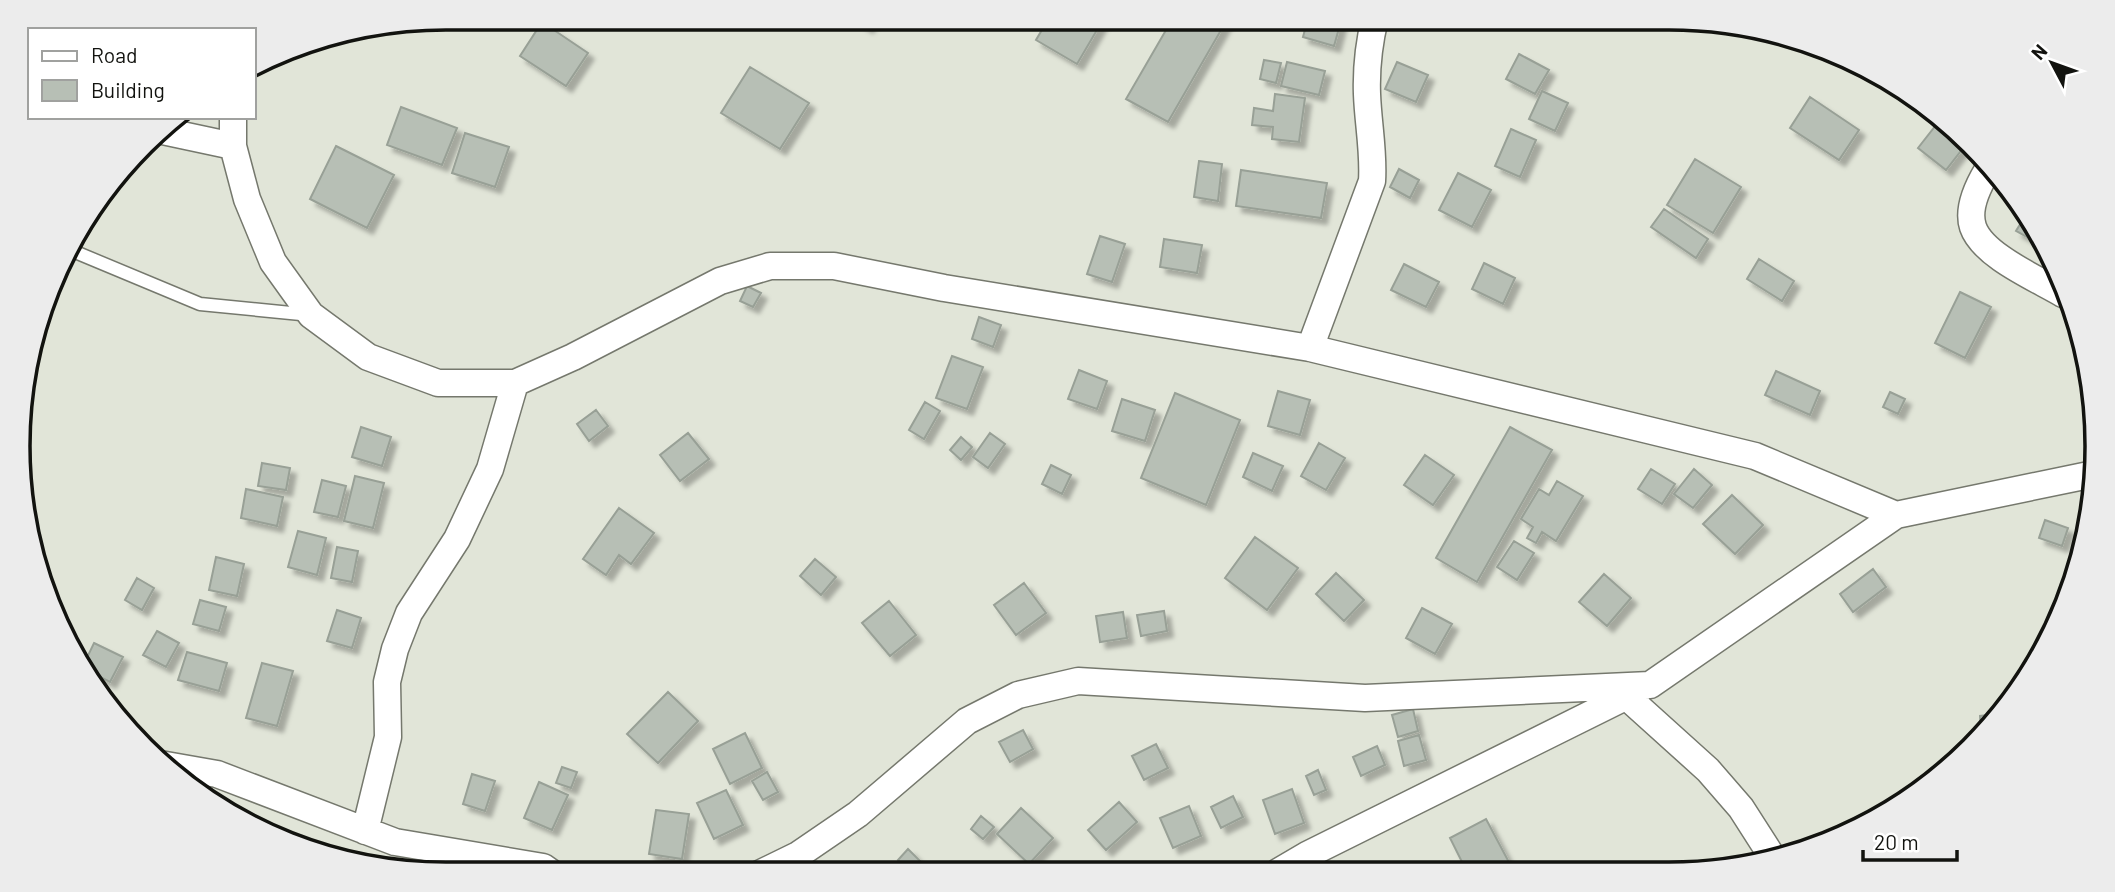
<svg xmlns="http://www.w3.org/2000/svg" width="2115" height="892" font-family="Barlow,sans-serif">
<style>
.building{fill:#b7bfb5;stroke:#98a096;stroke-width:2;filter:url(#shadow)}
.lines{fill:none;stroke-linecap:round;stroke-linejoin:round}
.lane-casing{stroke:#75786d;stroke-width:15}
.street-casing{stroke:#75786d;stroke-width:29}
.lane{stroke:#fff;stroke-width:12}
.street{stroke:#fff;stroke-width:26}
.rim{fill:none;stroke:#12130f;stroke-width:3.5}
</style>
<defs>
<filter id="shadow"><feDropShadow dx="6" dy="6" stdDeviation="2" flood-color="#0004"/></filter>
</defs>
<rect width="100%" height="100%" fill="#e1e5d8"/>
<path class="building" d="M 852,18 L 874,18 L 867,27 Z
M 1049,18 L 1104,18 L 1077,64 L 1036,40 Z
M 1173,18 L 1228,18 L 1168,122 L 1126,99 Z
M 1308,18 L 1329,18 L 1341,21 L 1334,46 L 1303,37 Z
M 542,22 L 588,53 L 566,86 L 520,56 Z
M 1519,54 L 1549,70 L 1535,94 L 1506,79 Z
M 1264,60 L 1281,63 L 1276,83 L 1260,79 Z
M 1287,62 L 1325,71 L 1319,95 L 1281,86 Z
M 1397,62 L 1428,75 L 1416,102 L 1385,89 Z
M 750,67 L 809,103 L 780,149 L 721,113 Z
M 1542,91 L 1568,103 L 1555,131 L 1529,119 Z
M 1275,94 L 1305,98 L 1299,142 L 1272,139 L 1273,127 L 1252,125 L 1254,108 L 1273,111 Z
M 1810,97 L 1859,130 L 1839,160 L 1790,128 Z
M 401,107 L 457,128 L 442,165 L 387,145 Z
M 1940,120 L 1967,143 L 1946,170 L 1918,148 Z
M 1511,129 L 1536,140 L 1520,177 L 1495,166 Z
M 465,133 L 509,147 L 495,187 L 452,173 Z
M 336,146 L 394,175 L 367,228 L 310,199 Z
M 1695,159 L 1741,187 L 1713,233 L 1667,205 Z
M 1199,161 L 1222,164 L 1218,201 L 1194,197 Z
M 1399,169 L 1419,180 L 1410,198 L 1390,187 Z
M 1241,170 L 1327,183 L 1321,218 L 1236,206 Z
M 1458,173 L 1491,190 L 1472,227 L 1439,210 Z
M 1664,209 L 1708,239 L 1696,258 L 1651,227 Z
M 2024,218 L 2039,238 L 2036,242 L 2016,231 Z
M 1100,236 L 1125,244 L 1112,282 L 1087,274 Z
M 1164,239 L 1202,245 L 1197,273 L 1160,267 Z
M 1759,259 L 1794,281 L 1782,301 L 1747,279 Z
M 1484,263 L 1515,278 L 1503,304 L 1472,289 Z
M 1404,264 L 1439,282 L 1426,307 L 1391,290 Z
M 747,286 L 761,293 L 753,307 L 740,301 Z
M 1960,292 L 1991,307 L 1965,358 L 1935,343 Z
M 979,317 L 1001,325 L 993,347 L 972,339 Z
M 952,356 L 983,367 L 967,409 L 936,398 Z
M 1079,370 L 1107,381 L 1097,409 L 1068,399 Z
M 1776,371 L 1820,391 L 1810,415 L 1765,395 Z
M 1278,391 L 1310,400 L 1300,435 L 1268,426 Z
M 1890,392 L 1905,399 L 1898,414 L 1883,407 Z
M 1175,393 L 1240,420 L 1206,505 L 1141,478 Z
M 1122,399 L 1155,410 L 1145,441 L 1112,431 Z
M 925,402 L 940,411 L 924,439 L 909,430 Z
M 596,410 L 608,426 L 589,441 L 577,424 Z
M 361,427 L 391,437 L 382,466 L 352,457 Z
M 1510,427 L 1552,450 L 1477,582 L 1436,558 Z
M 688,433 L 709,459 L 680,481 L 660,455 Z
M 990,433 L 1005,444 L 988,468 L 973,457 Z
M 961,437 L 972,447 L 961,460 L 950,450 Z
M 1319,443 L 1345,458 L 1326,490 L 1301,476 Z
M 1253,453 L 1283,466 L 1272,491 L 1243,477 Z
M 1425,455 L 1454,475 L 1433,505 L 1404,485 Z
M 262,463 L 290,468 L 286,490 L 258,486 Z
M 1051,465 L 1071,475 L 1062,494 L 1042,484 Z
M 1651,469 L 1675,484 L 1662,504 L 1638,489 Z
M 1694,469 L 1712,485 L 1693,508 L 1674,494 Z
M 355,476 L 384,483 L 373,528 L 344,521 Z
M 322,480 L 346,486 L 338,517 L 314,512 Z
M 1557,481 L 1583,496 L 1556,541 L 1542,532 L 1536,543 L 1527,538 L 1533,527 L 1521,519 L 1539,489 L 1549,495 Z
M 246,489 L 283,497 L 277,526 L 241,518 Z
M 1732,495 L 1763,525 L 1735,554 L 1703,524 Z
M 619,508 L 654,533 L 631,564 L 619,555 L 606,575 L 583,559 Z
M 2045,520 L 2068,528 L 2062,546 L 2039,538 Z
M 298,531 L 326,538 L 317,575 L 288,567 Z
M 1255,537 L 1298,568 L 1267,610 L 1225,578 Z
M 1514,541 L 1534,553 L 1517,580 L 1497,567 Z
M 337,547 L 358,551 L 352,582 L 331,578 Z
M 216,557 L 244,564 L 237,596 L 209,590 Z
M 815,559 L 836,577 L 821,595 L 800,576 Z
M 1873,569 L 1886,587 L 1853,612 L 1840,594 Z
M 1336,573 L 1364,600 L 1344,621 L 1316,594 Z
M 1604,574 L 1631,598 L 1607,626 L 1579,602 Z
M 137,578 L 154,588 L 142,610 L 125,600 Z
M 1024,583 L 1046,613 L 1016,635 L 994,605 Z
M 200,600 L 226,607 L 219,631 L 193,624 Z
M 889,601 L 916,635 L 890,656 L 862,623 Z
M 1422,608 L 1452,624 L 1435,654 L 1406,638 Z
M 337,610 L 361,618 L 352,648 L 327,641 Z
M 1164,611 L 1167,631 L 1141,636 L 1137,615 Z
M 1123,612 L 1127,638 L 1100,642 L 1096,616 Z
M 157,631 L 179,643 L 166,667 L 143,655 Z
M 94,643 L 123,657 L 110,682 L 82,668 Z
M 187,652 L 227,663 L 219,691 L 178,680 Z
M 262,663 L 293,671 L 277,726 L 246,718 Z
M 668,692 L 698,721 L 658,763 L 627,734 Z
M 1413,709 L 1418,731 L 1398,737 L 1392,715 Z
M 1997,714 L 1981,731 L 1980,716 Z
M 1023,730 L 1033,749 L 1010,762 L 999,742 Z
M 745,733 L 762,768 L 730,784 L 713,749 Z
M 1419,735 L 1426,760 L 1404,766 L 1398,741 Z
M 1156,744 L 1168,768 L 1144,780 L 1132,756 Z
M 1377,746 L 1385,765 L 1361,776 L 1353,757 Z
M 562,767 L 577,772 L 571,788 L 556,783 Z
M 1318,770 L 1326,790 L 1314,795 L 1306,776 Z
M 767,772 L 778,792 L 763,800 L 752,781 Z
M 472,774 L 495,781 L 485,811 L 463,804 Z
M 539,782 L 568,795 L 552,830 L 524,818 Z
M 1292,789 L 1304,823 L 1275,834 L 1263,800 Z
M 726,790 L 743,825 L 714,839 L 697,803 Z
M 1233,796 L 1243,817 L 1221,828 L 1211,807 Z
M 1119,802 L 1137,822 L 1106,850 L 1088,830 Z
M 1189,806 L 1201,836 L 1173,848 L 1160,818 Z
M 1021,808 L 1053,838 L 1029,864 L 997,834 Z
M 656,810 L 689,814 L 682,859 L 649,854 Z
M 981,816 L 994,827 L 983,839 L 971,829 Z
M 1486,819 L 1512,868 L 1505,871 L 1467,872 L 1450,838 Z
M 908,849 L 924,865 L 916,873 L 911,873 L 898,860 Z"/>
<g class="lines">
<defs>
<path id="lane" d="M 68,249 L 200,304 L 311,315"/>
<path id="street" d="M 233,117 L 233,146 L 247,199 L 273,262 L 311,315 L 368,357 L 438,383 L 515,383 L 573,357 L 720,281 L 770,266 L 834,266 L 944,288 L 1310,348 L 1755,456 L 1896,515
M 158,130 L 233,146
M 1987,171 C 1978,186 1967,209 1973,227 C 1983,256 2038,279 2063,294
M 1310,348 L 1372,181 C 1374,152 1368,123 1367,94 C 1366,67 1369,43 1375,18
M 1626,696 L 1708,770 L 1741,808 L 1773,858
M 160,764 L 217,774 L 395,842 L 543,867 L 553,874
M 365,831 L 388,737 L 387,682 L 395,649 L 409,613 L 457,539 L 490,469 L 515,383
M 1278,872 L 1307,855 L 1639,690
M 759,874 L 798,855 L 858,814 L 967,721 L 1018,695 L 1078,681 L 1365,698 L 1650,685 L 1896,515 L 2089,475"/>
</defs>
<use href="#lane" class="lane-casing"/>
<use href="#street" class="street-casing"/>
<use href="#lane" class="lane"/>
<use href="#street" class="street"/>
</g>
<path d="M0 0H2115V892H0ZM446 30H1669A416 416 0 0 1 2085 446V446A416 416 0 0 1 1669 862H446A416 416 0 0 1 30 446V446A416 416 0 0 1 446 30Z" fill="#ececec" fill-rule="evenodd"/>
<path class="rim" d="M446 30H1669A416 416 0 0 1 2085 446V446A416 416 0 0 1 1669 862H446A416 416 0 0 1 30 446V446A416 416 0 0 1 446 30Z"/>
<rect x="28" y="28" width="228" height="91" fill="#ffffff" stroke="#a0a19f" stroke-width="2"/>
<rect x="42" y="51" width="35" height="10" fill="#ffffff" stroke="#a0a19f" stroke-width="2"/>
<text x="91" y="63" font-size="21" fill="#12130f">Road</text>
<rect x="42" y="80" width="35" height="21" fill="#b7bfb5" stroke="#a0a19f" stroke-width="2"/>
<text x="91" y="98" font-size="21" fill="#12130f">Building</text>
<g transform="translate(2052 63) rotate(311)" stroke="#ffffff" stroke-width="5" paint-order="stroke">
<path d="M0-5L12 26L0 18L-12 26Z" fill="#12130f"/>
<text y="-10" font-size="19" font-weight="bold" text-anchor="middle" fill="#12130f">N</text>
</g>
<path d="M1863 850v10h94v-10" fill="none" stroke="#12130f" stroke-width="3.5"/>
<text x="1874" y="850" font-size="21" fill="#12130f" stroke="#ffffff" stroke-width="5" paint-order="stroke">20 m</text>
</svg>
